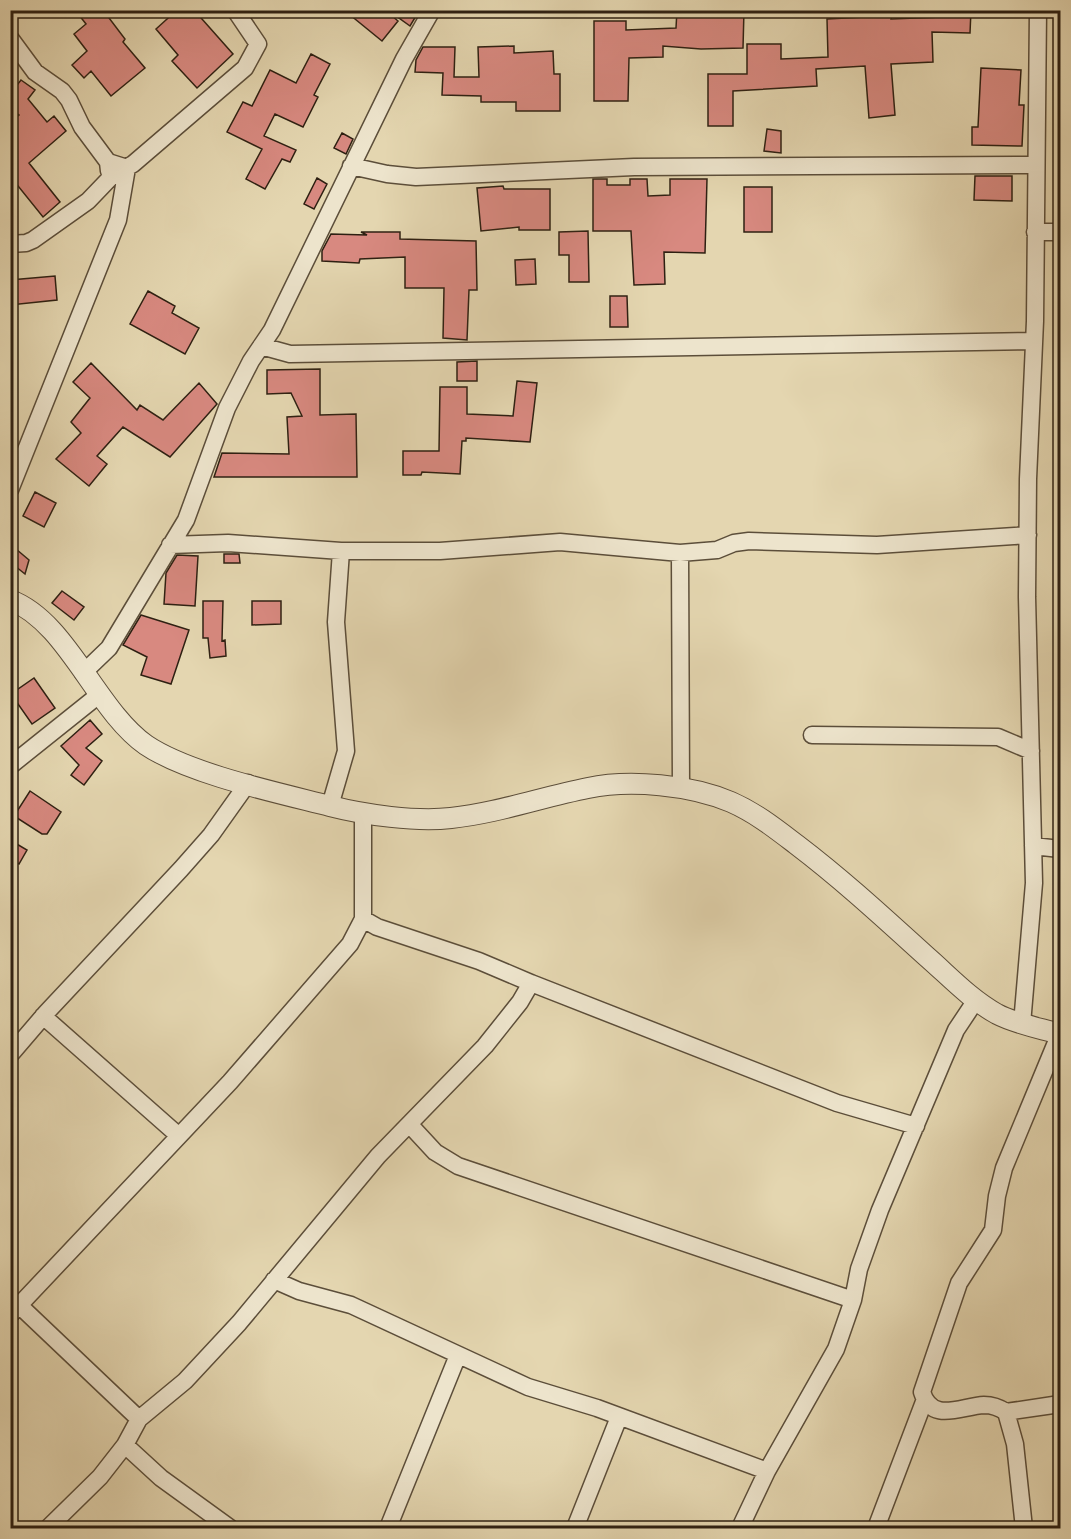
<svg xmlns="http://www.w3.org/2000/svg" width="1071" height="1539" font-family="'Libre Caslon Text',serif">
<style>
.building{fill:#d88980;stroke:#2e2012;stroke-width:1.5}
.lines{fill:none;stroke-linecap:round;stroke-linejoin:round}
.minor-casing{stroke:#5c4e3a;stroke-width:19}
.tertiary-casing{stroke:#5c4e3a;stroke-width:22}
.minor{stroke:#ede4cc;stroke-width:16}
.tertiary{stroke:#ede4cc;stroke-width:20}
</style>
<rect width="100%" height="100%" fill="#e4d6b0"/>
<filter id="stains"><feTurbulence type="fractalNoise" baseFrequency=".00333" numOctaves="4"/><feColorMatrix values="0 0 0 0 .2 0 0 0 0 .09 0 0 0 0 .02 0 0 0 .5 -.17"/></filter>
<radialGradient id="worn" r=".72"><stop offset=".6" stop-color="#630" stop-opacity="0"/><stop offset="1" stop-color="#630" stop-opacity=".3"/></radialGradient>
<path class="building" d="M 75,10 L 103,10 L 125,39 L 123,42 L 145,68 L 111,96 L 91,71 L 84,78 L 72,65 L 87,51 L 74,34 L 86,24 Z
M 177,10 L 194,10 L 233,54 L 197,88 L 172,61 L 178,55 L 156,29 Z
M 344,10 L 385,10 L 398,21 L 382,41 Z
M 405,10 L 416,16 L 410,26 L 399,18 Z
M 677,10 L 718,13 L 718,10 L 744,10 L 743,48 L 701,49 L 663,46 L 663,57 L 629,58 L 628,101 L 594,101 L 594,21 L 626,21 L 626,30 L 676,28 Z
M 942,10 L 971,10 L 970,33 L 932,32 L 933,62 L 891,64 L 895,115 L 869,118 L 865,66 L 816,69 L 817,86 L 733,91 L 733,126 L 708,126 L 708,74 L 747,74 L 747,44 L 781,44 L 781,59 L 828,57 L 827,19 L 865,17 L 865,12 L 892,12 L 891,19 L 942,17 Z
M 514,46 L 514,53 L 553,51 L 554,74 L 560,74 L 560,111 L 516,111 L 516,102 L 481,102 L 481,96 L 442,95 L 443,73 L 415,72 L 416,60 L 423,47 L 455,47 L 454,77 L 479,77 L 478,47 Z
M 311,54 L 330,64 L 314,95 L 318,97 L 303,127 L 275,114 L 264,136 L 296,150 L 290,162 L 282,159 L 265,189 L 246,179 L 262,149 L 227,132 L 243,102 L 252,106 L 270,70 L 296,83 Z
M 981,68 L 1021,70 L 1019,105 L 1024,105 L 1022,146 L 972,145 L 972,127 L 978,127 Z
M 21,80 L 35,90 L 28,99 L 47,122 L 54,116 L 66,131 L 29,163 L 60,202 L 43,217 L 10,176 L 10,122 L 19,115 L 10,108 L 10,94 Z
M 767,129 L 781,131 L 781,153 L 764,151 Z
M 342,133 L 353,139 L 346,154 L 334,148 Z
M 975,176 L 1012,176 L 1012,201 L 974,200 Z
M 317,178 L 327,184 L 314,209 L 304,204 Z
M 593,179 L 607,179 L 607,185 L 630,185 L 630,179 L 647,179 L 648,196 L 670,195 L 670,179 L 707,179 L 705,253 L 664,252 L 665,284 L 634,285 L 631,231 L 593,231 Z
M 503,186 L 504,189 L 550,189 L 550,230 L 519,230 L 519,227 L 481,231 L 477,188 Z
M 744,187 L 772,187 L 772,232 L 744,232 Z
M 588,231 L 589,282 L 569,282 L 569,255 L 559,255 L 559,232 Z
M 361,232 L 400,232 L 400,239 L 476,241 L 477,290 L 469,290 L 467,340 L 443,338 L 444,288 L 405,288 L 405,257 L 360,259 L 359,263 L 322,261 L 322,251 L 331,234 L 367,235 Z
M 535,259 L 536,284 L 516,285 L 515,260 Z
M 55,276 L 57,300 L 10,305 L 10,280 Z
M 148,291 L 175,306 L 172,313 L 199,328 L 185,354 L 130,324 Z
M 610,296 L 627,296 L 628,327 L 610,327 Z
M 477,361 L 477,381 L 457,381 L 457,362 Z
M 91,363 L 137,410 L 140,405 L 163,420 L 199,383 L 217,404 L 170,457 L 123,427 L 97,456 L 107,464 L 89,486 L 56,459 L 81,433 L 71,422 L 90,398 L 73,382 Z
M 320,369 L 320,415 L 356,414 L 357,477 L 214,477 L 222,453 L 289,454 L 287,417 L 302,416 L 291,393 L 267,394 L 267,370 Z
M 517,381 L 537,383 L 530,442 L 466,438 L 466,441 L 462,441 L 460,474 L 422,472 L 421,475 L 403,475 L 403,451 L 439,451 L 440,387 L 467,387 L 467,414 L 513,416 Z
M 35,492 L 56,503 L 44,527 L 23,516 Z
M 10,544 L 29,560 L 25,574 L 10,562 Z
M 224,554 L 239,554 L 240,563 L 224,563 Z
M 177,555 L 198,556 L 195,606 L 164,604 L 166,573 Z
M 62,591 L 84,607 L 74,620 L 52,603 Z
M 203,601 L 223,601 L 222,641 L 225,640 L 226,656 L 210,658 L 208,638 L 203,638 Z
M 252,601 L 281,601 L 281,624 L 252,625 Z
M 141,615 L 189,630 L 171,684 L 141,675 L 147,657 L 123,645 Z
M 34,678 L 55,708 L 32,724 L 11,694 Z
M 90,720 L 102,734 L 86,748 L 102,761 L 84,785 L 71,775 L 79,765 L 61,746 Z
M 30,791 L 61,812 L 47,834 L 42,834 L 14,816 Z
M 10,840 L 27,850 L 19,864 L 10,859 Z"/>
<g class="lines">
<defs>
<path id="minor" d="M 10,38 L 35,72 L 62,91 L 69,100 L 82,127 L 108,162 L 109,171
M 351,166 L 387,174 L 416,177 L 634,167 L 1035,165
M 1035,232 L 1060,232
M 10,244 L 26,243 L 33,240 L 88,201 L 112,176 L 133,164 L 245,68 L 258,44 L 235,10
M 261,346 L 290,354 L 1034,341
M 10,490 L 118,220 L 127,168 L 108,162
M 170,545 L 228,543 L 341,551 L 440,551 L 560,542 L 680,553 L 717,550 L 734,543 L 749,541 L 877,545 L 1028,535
M 680,553 L 681,787
M 83,673 L 109,648 L 186,520 L 227,408 L 251,361 L 272,330 L 404,59 L 432,10
M 812,735 L 998,737 L 1031,751
M 10,766 L 100,694
M 330,806 L 346,751 L 336,622 L 341,551
M 1033,846 L 1060,849
M 531,983 L 837,1103 L 916,1126
M 43,1016 L 179,1136
M 1022,1024 L 1034,883 L 1027,597 L 1028,479 L 1035,321 L 1038,10
M 10,1055 L 46,1013 L 181,869 L 211,835 L 248,783
M 410,1125 L 435,1152 L 458,1166 L 853,1300
M 274,1280 L 299,1291 L 351,1305 L 528,1387 L 597,1408 L 767,1471 L 836,1349 L 853,1300 L 859,1269 L 880,1210 L 956,1030 L 976,1000
M 20,1306 L 139,1419
M 10,1315 L 230,1082 L 350,944 L 363,919 L 363,813
M 1006,1412 L 1060,1404
M 125,1445 L 161,1478 L 230,1528
M 48,1528 L 100,1477 L 125,1445 L 139,1419 L 185,1381 L 239,1323 L 378,1156 L 485,1046 L 520,1002 L 531,983 L 479,961 L 377,927 L 363,919
M 388,1528 L 458,1355
M 575,1528 L 619,1417
M 740,1528 L 767,1471
M 876,1528 L 925,1399
M 1024,1528 L 1015,1444 L 1006,1412 C 1000,1408 992,1405 984,1405 C 961,1406 932,1424 922,1392 L 959,1283 L 993,1230 L 997,1196 L 1004,1168 L 1060,1033"/>
<path id="tertiary" d="M 10,600 C 67,621 96,710 146,745 C 189,774 279,793 330,806 C 365,815 416,822 451,818 C 498,813 542,797 588,788 C 630,779 691,785 731,802 C 756,813 776,829 797,845 C 843,880 884,918 926,956 C 949,976 970,999 997,1014 C 1016,1024 1039,1028 1060,1034"/>
</defs>
<use href="#minor" class="minor-casing"/>
<use href="#tertiary" class="tertiary-casing"/>
<use href="#minor" class="minor"/>
<use href="#tertiary" class="tertiary"/>
</g>
<rect width="1071" height="1539" fill="none" stroke="#e4d6b0" stroke-width="36"/>
<rect x="12" y="12" width="1047" height="1515" fill="none" stroke="#2e2012" stroke-width="3"/>
<rect x="18" y="18" width="1035" height="1503" fill="none" stroke="#2e2012" stroke-width="1.5"/>
<rect width="100%" height="100%" filter="url(#stains)"/>
<rect width="100%" height="100%" fill="url(#worn)"/>
</svg>
